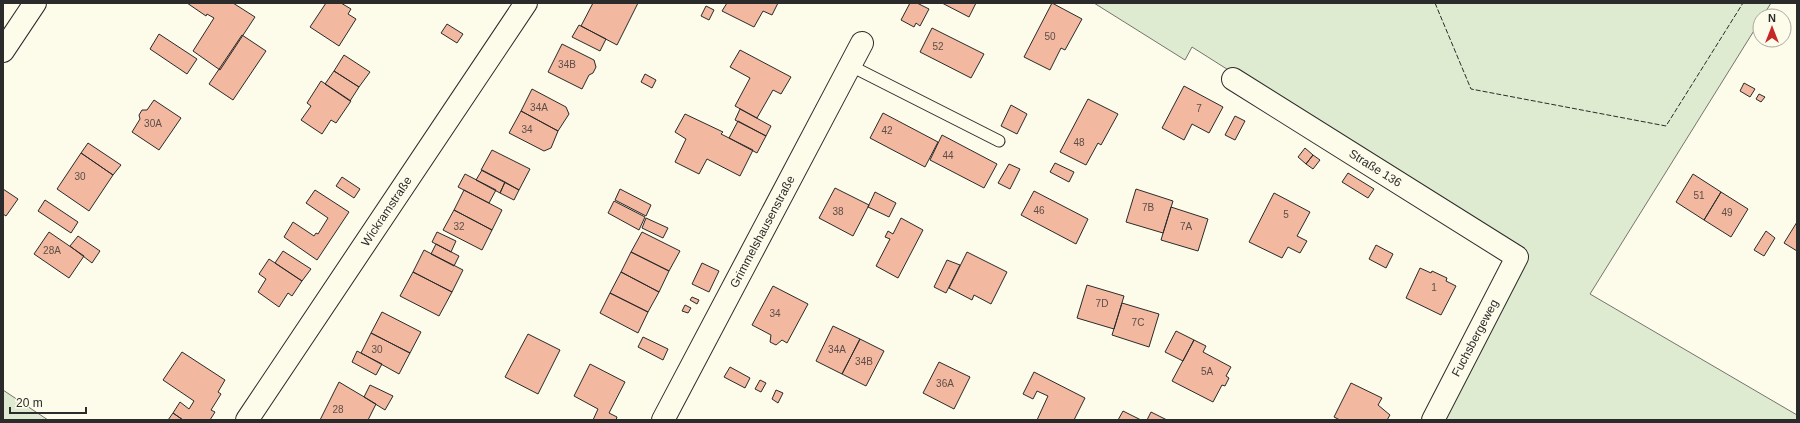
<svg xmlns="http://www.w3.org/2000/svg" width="1800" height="423" font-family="Helvetica,sans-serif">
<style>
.green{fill:#deebd1;stroke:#74746e}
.building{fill:#f2b8a0;stroke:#2b2b2b}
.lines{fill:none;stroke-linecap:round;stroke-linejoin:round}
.lane-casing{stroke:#2b2b2b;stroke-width:13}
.street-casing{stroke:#2b2b2b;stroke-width:24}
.lane{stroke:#fdfbea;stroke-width:11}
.street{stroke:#fdfbea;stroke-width:22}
.fence{stroke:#2b2b2b;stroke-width:1;stroke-dasharray:5 2;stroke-linecap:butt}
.labels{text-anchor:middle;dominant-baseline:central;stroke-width:3;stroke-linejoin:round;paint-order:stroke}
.number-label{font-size:10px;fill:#5d4e48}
.street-label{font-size:12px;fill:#2b2b2b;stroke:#fdfbea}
</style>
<rect width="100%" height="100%" fill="#fdfbea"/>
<path class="green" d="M 1094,3 L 1771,3 L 1763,16 L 1760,16 L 1760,21 L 1590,294 L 1797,415 L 1797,420 L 1440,420 L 1524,257 L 1192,47 L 1185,60 Z
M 3,390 L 48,420 L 3,420 Z"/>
<path class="building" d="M 187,3 L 233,3 L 255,17 L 220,70 L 193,51 L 214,18 L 207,14 L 206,16 Z
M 326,3 L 341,3 L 351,9 L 348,14 L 356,19 L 339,46 L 310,27 Z
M 593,3 L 638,3 L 617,45 L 581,26 Z
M 727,3 L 778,3 L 772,15 L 763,11 L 754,27 L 722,11 Z
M 910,3 L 917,3 L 929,9 L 920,26 L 916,23 L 914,27 L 901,20 Z
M 942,3 L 976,3 L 969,17 Z
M 1052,3 L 1082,19 L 1065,50 L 1061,48 L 1050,70 L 1024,57 Z
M 706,6 L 714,10 L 709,20 L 701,16 Z
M 447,24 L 463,34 L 457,43 L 441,33 Z
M 579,25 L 606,39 L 600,51 L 572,37 Z
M 932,28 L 984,54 L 971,78 L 920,52 Z
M 159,34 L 197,59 L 187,74 L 150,49 Z
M 242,35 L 266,51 L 233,100 L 209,84 Z
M 562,44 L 594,60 L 596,67 L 593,73 L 589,75 L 582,89 L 548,72 Z
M 740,50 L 791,77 L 781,94 L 773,90 L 757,118 L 735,106 L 750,78 L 730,67 Z
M 344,55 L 370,72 L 359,87 L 334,71 Z
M 334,71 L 359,87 L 350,101 L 325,84 Z
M 645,74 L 656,80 L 652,88 L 641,82 Z
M 321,81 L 351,101 L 336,123 L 331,120 L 322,134 L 301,120 L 311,106 L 307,103 Z
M 1744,83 L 1755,89 L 1750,97 L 1740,91 Z
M 1184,86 L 1223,107 L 1209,133 L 1192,124 L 1184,140 L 1162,128 Z
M 532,89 L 566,107 L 569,114 L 558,131 L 521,111 Z
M 1759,94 L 1765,97 L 1761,102 L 1756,99 Z
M 1088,99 L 1118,114 L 1101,145 L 1098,143 L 1086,165 L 1060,152 Z
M 154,100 L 181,118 L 159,150 L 132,132 L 140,119 L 139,115 L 142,110 L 147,110 Z
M 1011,105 L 1027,114 L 1017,134 L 1001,126 Z
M 740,109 L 771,126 L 766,136 L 735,120 Z
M 521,111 L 558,131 L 551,148 L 544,151 L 509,133 Z
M 883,113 L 938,142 L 925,167 L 870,138 Z
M 685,114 L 723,132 L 721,134 L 753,150 L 740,176 L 707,159 L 699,174 L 675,162 L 686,139 L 675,132 Z
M 1235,116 L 1245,121 L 1235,140 L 1225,135 Z
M 738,121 L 766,136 L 757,153 L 729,138 Z
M 942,135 L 997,164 L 984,188 L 930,160 Z
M 88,143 L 121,165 L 113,175 L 81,153 Z
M 1305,148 L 1313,155 L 1306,164 L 1298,157 Z
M 492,150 L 530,169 L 519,190 L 481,170 Z
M 81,153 L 113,175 L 89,211 L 57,189 Z
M 1313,155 L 1320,160 L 1313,169 L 1306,164 Z
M 1055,163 L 1074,172 L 1069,182 L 1050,172 Z
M 1009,164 L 1020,169 L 1010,189 L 998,183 Z
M 482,170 L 505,182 L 500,193 L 476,180 Z
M 1348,173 L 1374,189 L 1368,198 L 1342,182 Z
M 465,174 L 496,190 L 489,203 L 458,187 Z
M 1693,174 L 1721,192 L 1704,220 L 1676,202 Z
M 342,177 L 360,189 L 354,198 L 336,186 Z
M 505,182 L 519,190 L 514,200 L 500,193 Z
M 835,188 L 869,205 L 853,236 L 819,218 Z
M 3,189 L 18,199 L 6,216 L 3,214 Z
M 620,189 L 651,205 L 646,216 L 615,200 Z
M 1136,189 L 1173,201 L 1163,233 L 1126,222 Z
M 315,190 L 349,212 L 317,260 L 284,237 L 293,222 L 314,236 L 316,233 L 318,234 L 328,218 L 306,203 Z
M 464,190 L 502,210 L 492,230 L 454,210 Z
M 1034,191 L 1088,219 L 1076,244 L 1021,215 Z
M 875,192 L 896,203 L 889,217 L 868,207 Z
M 1721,192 L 1748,209 L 1731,237 L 1704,220 Z
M 1274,193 L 1310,212 L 1297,236 L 1307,241 L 1300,253 L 1288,247 L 1282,258 L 1249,242 Z
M 45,200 L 78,222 L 71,233 L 38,211 Z
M 614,201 L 645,217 L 639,230 L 608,213 Z
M 1171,207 L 1208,219 L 1198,251 L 1161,240 Z
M 454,210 L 492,230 L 482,250 L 443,230 Z
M 646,218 L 668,228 L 663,238 L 642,228 Z
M 901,218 L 923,230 L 898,278 L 876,266 L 890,239 L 885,237 L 888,231 L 893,234 Z
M 1797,222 L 1797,251 L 1784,243 Z
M 1766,231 L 1775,238 L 1764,256 L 1754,250 Z
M 49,232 L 84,256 L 69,278 L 34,254 Z
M 437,232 L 456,241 L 451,252 L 432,242 Z
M 642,232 L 680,251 L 669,271 L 631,252 Z
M 78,236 L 100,251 L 92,263 L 70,246 Z
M 436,244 L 459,256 L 454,266 L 431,254 Z
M 1376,245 L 1393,254 L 1386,268 L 1369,259 Z
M 424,250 L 463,270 L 452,292 L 413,272 Z
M 283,251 L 311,269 L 302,281 L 275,263 Z
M 631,252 L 669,271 L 659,292 L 621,272 Z
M 967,252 L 1007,272 L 991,304 L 974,295 L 972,300 L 949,288 Z
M 269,259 L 302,281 L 292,296 L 288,293 L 279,307 L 258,292 L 266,279 L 259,274 Z
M 947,260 L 960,265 L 946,293 L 934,287 Z
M 702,263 L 719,271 L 709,292 L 692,284 Z
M 1420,268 L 1431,273 L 1432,271 L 1447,278 L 1446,281 L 1456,286 L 1441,315 L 1406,298 Z
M 413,272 L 452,292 L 439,316 L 400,296 Z
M 621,272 L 659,292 L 648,312 L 610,293 Z
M 1087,285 L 1124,296 L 1114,329 L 1077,318 Z
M 773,286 L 808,304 L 787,343 L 782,340 L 776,345 L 770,342 L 771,335 L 752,325 Z
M 610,293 L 648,312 L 638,333 L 600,313 Z
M 692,297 L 699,300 L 697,304 L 690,300 Z
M 1122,303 L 1159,314 L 1149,347 L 1112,335 Z
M 685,305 L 691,308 L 688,313 L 682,311 Z
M 382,312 L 421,332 L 410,353 L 371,333 Z
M 833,326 L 860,339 L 842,374 L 816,361 Z
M 1176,331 L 1194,340 L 1183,361 L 1165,352 Z
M 371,333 L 410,353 L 399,374 L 361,353 Z
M 528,334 L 560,350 L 538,394 L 505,377 Z
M 643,337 L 668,349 L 663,360 L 638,347 Z
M 860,339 L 884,351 L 866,386 L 842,374 Z
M 1194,340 L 1206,346 L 1203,352 L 1231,367 L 1226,376 L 1229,378 L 1225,386 L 1222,385 L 1213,402 L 1172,381 Z
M 357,351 L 382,364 L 376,375 L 352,362 Z
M 182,352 L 225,380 L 218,392 L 221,394 L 211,410 L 215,412 L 210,420 L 183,420 L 173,413 L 180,402 L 189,409 L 194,401 L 163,380 Z
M 939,362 L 970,377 L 954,409 L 923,393 Z
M 590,364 L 625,382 L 609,413 L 617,417 L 616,420 L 593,420 L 598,409 L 574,396 Z
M 730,367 L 750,378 L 745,388 L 724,377 Z
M 1034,372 L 1085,398 L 1074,420 L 1037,420 L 1048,396 L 1037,391 L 1033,399 L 1023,394 Z
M 760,380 L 766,383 L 761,392 L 755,389 Z
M 339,382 L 376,404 L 368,420 L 320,420 Z
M 1351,383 L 1382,398 L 1378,405 L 1390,415 L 1387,420 L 1340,420 L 1334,417 Z
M 370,385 L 393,396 L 385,410 L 364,397 Z
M 776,390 L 783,393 L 778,403 L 772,399 Z
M 1123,411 L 1141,420 L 1118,420 Z
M 1151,412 L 1167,420 L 1147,420 Z
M 173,413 L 183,420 L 168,420 Z"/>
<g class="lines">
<defs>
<path id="lane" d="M 851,66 L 999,141"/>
<g id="street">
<path d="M 3,51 L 35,3"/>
<path id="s1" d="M 1233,79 L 1517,257 L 1433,420"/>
<path id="s2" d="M 247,420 L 526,3"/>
<path id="s3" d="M 663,420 L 862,43"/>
</g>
</defs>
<use href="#lane" class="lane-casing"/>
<use href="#street" class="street-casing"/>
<use href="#lane" class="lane"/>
<use href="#street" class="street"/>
<path class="fence" d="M 1435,3 L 1471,89 L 1666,126 L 1743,3"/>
</g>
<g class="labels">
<g class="number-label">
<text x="1050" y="36">50</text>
<text x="938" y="46">52</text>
<text x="567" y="64">34B</text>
<text x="539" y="107">34A</text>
<text x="1199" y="108">7</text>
<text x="153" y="123">30A</text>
<text x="527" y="129">34</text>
<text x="887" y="130">42</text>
<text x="1079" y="142">48</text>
<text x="948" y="155">44</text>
<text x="80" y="176">30</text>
<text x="1699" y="195">51</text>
<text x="1148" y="207">7B</text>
<text x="1039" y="210">46</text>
<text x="838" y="211">38</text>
<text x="1727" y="212">49</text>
<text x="1286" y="214">5</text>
<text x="459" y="226">32</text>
<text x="1186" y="226">7A</text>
<text x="52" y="250">28A</text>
<text x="1434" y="287">1</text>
<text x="1102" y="303">7D</text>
<text x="775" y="313">34</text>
<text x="1138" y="322">7C</text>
<text x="377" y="349">30</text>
<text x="837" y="349">34A</text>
<text x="864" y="361">34B</text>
<text x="1207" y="371">5A</text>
<text x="945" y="383">36A</text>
<text x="338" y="409">28</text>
</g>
<g class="street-label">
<text stroke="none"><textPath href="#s1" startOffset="168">Straße 136</textPath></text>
<text stroke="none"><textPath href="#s2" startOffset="251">Wickramstraße</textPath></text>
<text stroke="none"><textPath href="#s3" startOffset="213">Grimmelshausenstraße</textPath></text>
<text transform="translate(1475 338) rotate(-62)">Fuchsbergeweg</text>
</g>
</g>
<rect width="1800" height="423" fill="none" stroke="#2b2b2b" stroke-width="8"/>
<g transform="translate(1772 28)"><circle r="19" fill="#fdfbea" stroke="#a9a89e"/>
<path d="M0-3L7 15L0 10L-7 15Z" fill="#c62828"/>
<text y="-6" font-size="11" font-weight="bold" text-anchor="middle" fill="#2b2b2b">N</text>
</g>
<path d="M10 407v6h76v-6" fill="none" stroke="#2b2b2b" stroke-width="2"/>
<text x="16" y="407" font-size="12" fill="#2b2b2b" stroke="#fdfbea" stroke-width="3" paint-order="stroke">20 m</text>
</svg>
